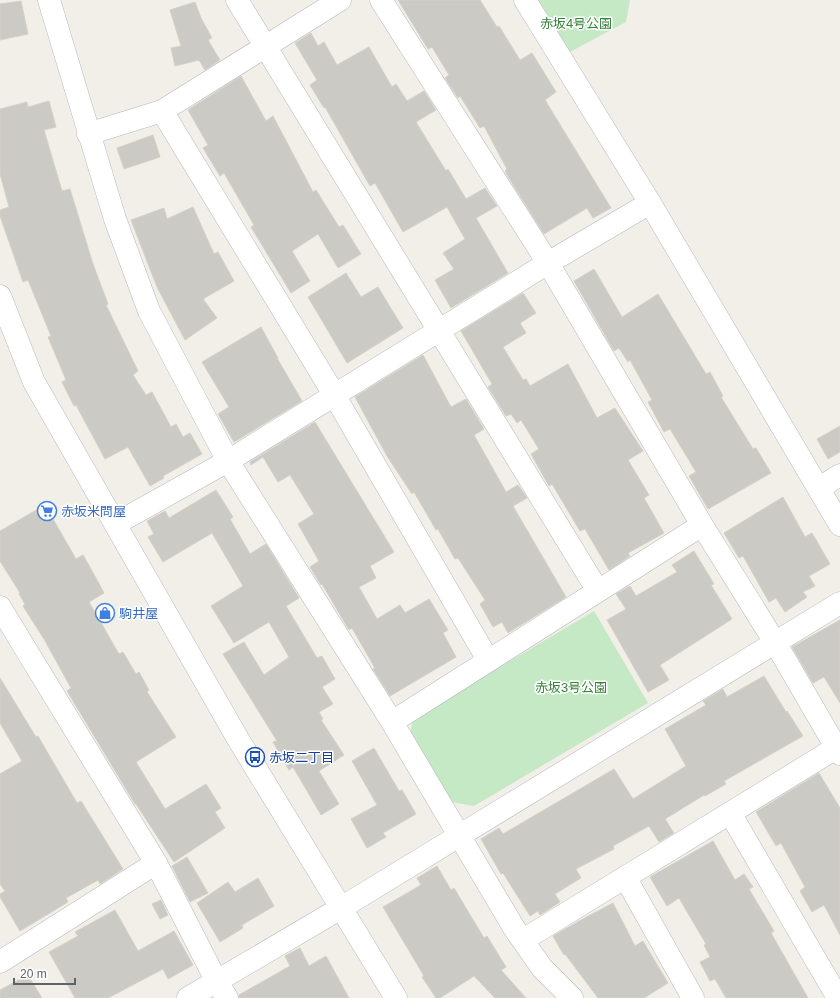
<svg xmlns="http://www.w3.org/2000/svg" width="840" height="998" font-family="Helvetica,'Noto Sans JP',sans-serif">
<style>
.green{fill:#c5e8c5}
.building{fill:#cccac5;stroke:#d6d1c6}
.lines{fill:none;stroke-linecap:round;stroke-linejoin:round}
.street-casing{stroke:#b5b8bc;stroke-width:23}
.secondary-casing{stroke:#b6babf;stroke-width:23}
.street{stroke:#fff;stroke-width:22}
.secondary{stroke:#fff;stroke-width:22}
.labels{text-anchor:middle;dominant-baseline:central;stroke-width:3;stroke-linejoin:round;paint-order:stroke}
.park-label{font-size:13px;fill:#348238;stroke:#fff}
.shop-label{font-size:13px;fill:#366cbe;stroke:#fff;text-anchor:start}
.transit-label{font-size:13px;fill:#164399;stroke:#fff;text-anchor:start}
</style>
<rect width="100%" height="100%" fill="#f1efe8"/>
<path class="green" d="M 535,0 L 630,0 L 626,22 L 568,53 Z
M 594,611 L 648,703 L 474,806 L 452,802 L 410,734 L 413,719 Z"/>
<path class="building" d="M 398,0 L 480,0 L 497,27 L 499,26 L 520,60 L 532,53 L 556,92 L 545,100 L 611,208 L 593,218 L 587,208 L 544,234 L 507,175 L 505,171 L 507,169 L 484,126 L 480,128 L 460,96 L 458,98 L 445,78 L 449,75 L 432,47 L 428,49 Z
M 21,1 L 28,34 L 0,40 L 0,4 Z
M 195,2 L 201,18 L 212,38 L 208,40 L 220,60 L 205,70 L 199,60 L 175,66 L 171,48 L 181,46 L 170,10 Z
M 311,33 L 318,46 L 324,42 L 337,65 L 369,47 L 392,87 L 396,84 L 407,101 L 424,91 L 436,110 L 416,122 L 446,171 L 448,169 L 466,199 L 485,188 L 497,206 L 476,218 L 508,273 L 451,308 L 435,280 L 454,269 L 443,253 L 465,239 L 447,207 L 403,232 L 375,183 L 370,186 L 325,107 L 324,108 L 310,85 L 317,80 L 295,43 Z
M 241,76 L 266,121 L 273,116 L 313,192 L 316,190 L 339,227 L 343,225 L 361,254 L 338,268 L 318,234 L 292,251 L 310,281 L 291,293 L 251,227 L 254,225 L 224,173 L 220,176 L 203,148 L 208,145 L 188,110 Z
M 49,101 L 56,127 L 44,130 L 62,191 L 70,189 L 93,264 L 108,304 L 106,305 L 138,371 L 133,375 L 146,395 L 152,392 L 171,427 L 176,424 L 183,437 L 190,433 L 202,454 L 163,476 L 164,478 L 150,486 L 128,447 L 105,459 L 76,405 L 74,406 L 62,382 L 66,380 L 48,337 L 51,336 L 28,280 L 23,282 L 0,216 L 0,210 L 9,207 L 0,174 L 0,109 L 27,102 L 28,107 Z
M 153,135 L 160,157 L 124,169 L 117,148 Z
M 193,207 L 214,254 L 218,252 L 234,281 L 203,299 L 217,318 L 185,340 L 157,287 L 131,220 L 164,208 L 167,219 Z
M 594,269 L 622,317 L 658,294 L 706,374 L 710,372 L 723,396 L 721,397 L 753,449 L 756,448 L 771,473 L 708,509 L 689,476 L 696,472 L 670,429 L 664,432 L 648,402 L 652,400 L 630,360 L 628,362 L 619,348 L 614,351 L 574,281 Z
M 346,273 L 361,297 L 378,287 L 403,328 L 347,363 L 308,297 Z
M 523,293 L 536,313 L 520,323 L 526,333 L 503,347 L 523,380 L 526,379 L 530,386 L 568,364 L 597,418 L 615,408 L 643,451 L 628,460 L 649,495 L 644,498 L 664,533 L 628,553 L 630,556 L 609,570 L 585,529 L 580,531 L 552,484 L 549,486 L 531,454 L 539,449 L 521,420 L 517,423 L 511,414 L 506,416 L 488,387 L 492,384 L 461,331 Z
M 261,327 L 278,358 L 277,358 L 302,401 L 234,442 L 218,414 L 229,407 L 202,362 Z
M 423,355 L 451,407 L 466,399 L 484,429 L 474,435 L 506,492 L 518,485 L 527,498 L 513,506 L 566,597 L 508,633 L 502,622 L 493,627 L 480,604 L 485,600 L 458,558 L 455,559 L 438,529 L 436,530 L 414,492 L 412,494 L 387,456 L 355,397 Z
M 315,422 L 394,552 L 370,566 L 376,578 L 359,587 L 377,619 L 400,605 L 405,613 L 429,599 L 448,630 L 443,633 L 456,657 L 390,696 L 373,669 L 375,668 L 352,628 L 349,630 L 322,584 L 321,585 L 310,567 L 319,561 L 298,524 L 314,514 L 290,475 L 278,482 L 263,457 L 251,465 L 250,462 Z
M 840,426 L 840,452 L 828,459 L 817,439 Z
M 216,490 L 233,517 L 230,519 L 250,554 L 266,544 L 299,598 L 286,606 L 317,658 L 322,656 L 335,679 L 322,687 L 333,704 L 319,712 L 323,719 L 321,720 L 344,755 L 319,771 L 339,804 L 321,815 L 293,767 L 289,770 L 273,742 L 277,741 L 223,654 L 244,642 L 264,675 L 289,657 L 269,622 L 234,643 L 211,606 L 243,586 L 212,533 L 163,562 L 148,537 L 154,534 L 147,521 L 165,511 L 169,518 Z
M 783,497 L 805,537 L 812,533 L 830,564 L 809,576 L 815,586 L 803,592 L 807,597 L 785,612 L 776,598 L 769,602 L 743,556 L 739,558 L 724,533 Z
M 45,505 L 76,559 L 83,555 L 96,578 L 104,593 L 89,602 L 119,654 L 123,652 L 136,674 L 139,672 L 149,690 L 147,692 L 176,737 L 136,762 L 165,809 L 206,784 L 221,808 L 215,812 L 225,828 L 174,862 L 136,804 L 135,804 L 67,691 L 71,688 L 44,639 L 23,606 L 25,604 L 19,594 L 20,593 L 0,561 L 0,531 Z
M 694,551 L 714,584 L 711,585 L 732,619 L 660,665 L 669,680 L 648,692 L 607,620 L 626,609 L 616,594 L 630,586 L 636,596 L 677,572 L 672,565 Z
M 840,620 L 840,703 L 824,677 L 813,683 L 792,647 Z
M 764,676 L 786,712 L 787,711 L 803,736 L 724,781 L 726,784 L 705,796 L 704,795 L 665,819 L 674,833 L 659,842 L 649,826 L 613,846 L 614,849 L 576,869 L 581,878 L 555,894 L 560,902 L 540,915 L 538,911 L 530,916 L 503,873 L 501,874 L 481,839 L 499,828 L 503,834 L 614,769 L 633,799 L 686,766 L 665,729 L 706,705 L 703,701 L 723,689 L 727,697 Z
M 0,678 L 36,737 L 38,736 L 77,803 L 81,801 L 123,869 L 100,884 L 98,880 L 66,898 L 68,902 L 20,931 L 0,897 L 0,894 L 5,891 L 0,884 L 0,774 L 22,761 L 0,723 Z
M 374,748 L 399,791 L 402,790 L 416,814 L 383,833 L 386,837 L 367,848 L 351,819 L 377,805 L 352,761 Z
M 819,773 L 840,808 L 840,935 L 824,905 L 812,912 L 800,891 L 805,887 L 781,843 L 776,846 L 756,812 Z
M 713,841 L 735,880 L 744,874 L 753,887 L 749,889 L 774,931 L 771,933 L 808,998 L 726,998 L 715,979 L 710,981 L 700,962 L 710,957 L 704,945 L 706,944 L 679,898 L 667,906 L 650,877 Z
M 187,857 L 208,893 L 190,902 L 172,866 Z
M 437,866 L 451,890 L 454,888 L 484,938 L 487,936 L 506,967 L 501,970 L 526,998 L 495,998 L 474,976 L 440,998 L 436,998 L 422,977 L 424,976 L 383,907 L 421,885 L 417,878 Z
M 258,878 L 274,906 L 242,925 L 243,928 L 220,942 L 197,903 L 228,882 L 235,892 Z
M 161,900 L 168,915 L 160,919 L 152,904 Z
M 613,903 L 635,946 L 643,941 L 668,983 L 644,998 L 598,998 L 565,954 L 564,955 L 553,936 L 579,921 Z
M 115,910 L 138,951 L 174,931 L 193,965 L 168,979 L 163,969 L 108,998 L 75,998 L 49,952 L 78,936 L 75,932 Z
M 300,948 L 309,966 L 326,956 L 349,998 L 239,998 L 239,995 L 290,966 L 285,956 Z
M 28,975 L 42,998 L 0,998 L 0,990 Z"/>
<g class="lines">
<defs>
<path id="street" d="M 49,0 L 115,219 L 149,311 L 228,461 L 392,722 L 514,928 L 542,968 L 572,998
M 237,0 L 598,591
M 381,0 L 548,263 L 702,525 L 776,644 L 840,754
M 162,111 L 329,386 L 488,660
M 88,134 L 162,111 L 340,0
M 819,488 L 840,475
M 117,523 L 228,461 L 548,263 L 650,203
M 0,607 L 156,863 L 216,980 L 227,998
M 392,722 L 702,525
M 730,813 L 838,998
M 625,877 L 693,998
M 523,940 L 836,748
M 0,962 L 156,863
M 188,998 L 341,908"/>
<path id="secondary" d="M 525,0 L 650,203 L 840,525
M 0,296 L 34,382 L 238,739 L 396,998
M 341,908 L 840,603"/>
</defs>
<use href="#street" class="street-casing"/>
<use href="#secondary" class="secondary-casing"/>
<use href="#street" class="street"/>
<use href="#secondary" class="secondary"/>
</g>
<defs>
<symbol id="supermarket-ring" viewBox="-11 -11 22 22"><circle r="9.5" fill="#fff" stroke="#3f7fe0" stroke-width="1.5"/><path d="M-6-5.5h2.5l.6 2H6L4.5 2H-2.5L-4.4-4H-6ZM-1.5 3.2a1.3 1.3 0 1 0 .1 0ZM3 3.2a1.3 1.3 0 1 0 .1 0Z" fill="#3f7fe0"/></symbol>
<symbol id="shop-ring" viewBox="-11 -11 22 22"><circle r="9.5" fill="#fff" stroke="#3f7fe0" stroke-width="1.5"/><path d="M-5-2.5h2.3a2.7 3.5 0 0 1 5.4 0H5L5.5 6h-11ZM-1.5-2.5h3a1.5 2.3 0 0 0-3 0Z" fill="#3f7fe0"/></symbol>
<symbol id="bus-ring" viewBox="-11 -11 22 22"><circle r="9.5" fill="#fff" stroke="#1a4fb4" stroke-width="1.5"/><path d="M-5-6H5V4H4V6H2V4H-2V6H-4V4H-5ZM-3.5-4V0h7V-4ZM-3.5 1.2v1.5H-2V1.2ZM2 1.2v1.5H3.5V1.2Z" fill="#1a4fb4"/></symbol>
</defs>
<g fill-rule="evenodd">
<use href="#supermarket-ring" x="36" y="500" width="22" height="22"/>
<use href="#shop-ring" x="94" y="602" width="22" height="22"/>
<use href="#bus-ring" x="244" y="746" width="22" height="22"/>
</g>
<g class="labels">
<g class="park-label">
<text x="576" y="23">赤坂4号公園</text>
<text x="571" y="687">赤坂3号公園</text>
</g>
<g class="shop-label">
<text x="61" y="511">赤坂米問屋</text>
<text x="119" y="613">駒井屋</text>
</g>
<g class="transit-label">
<text x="269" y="757">赤坂二丁目</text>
</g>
</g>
<path d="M14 978v6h61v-6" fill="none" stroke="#5f6368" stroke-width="2"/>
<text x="20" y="978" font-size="12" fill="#5f6368" stroke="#ffffff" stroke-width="3" paint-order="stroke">20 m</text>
</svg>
